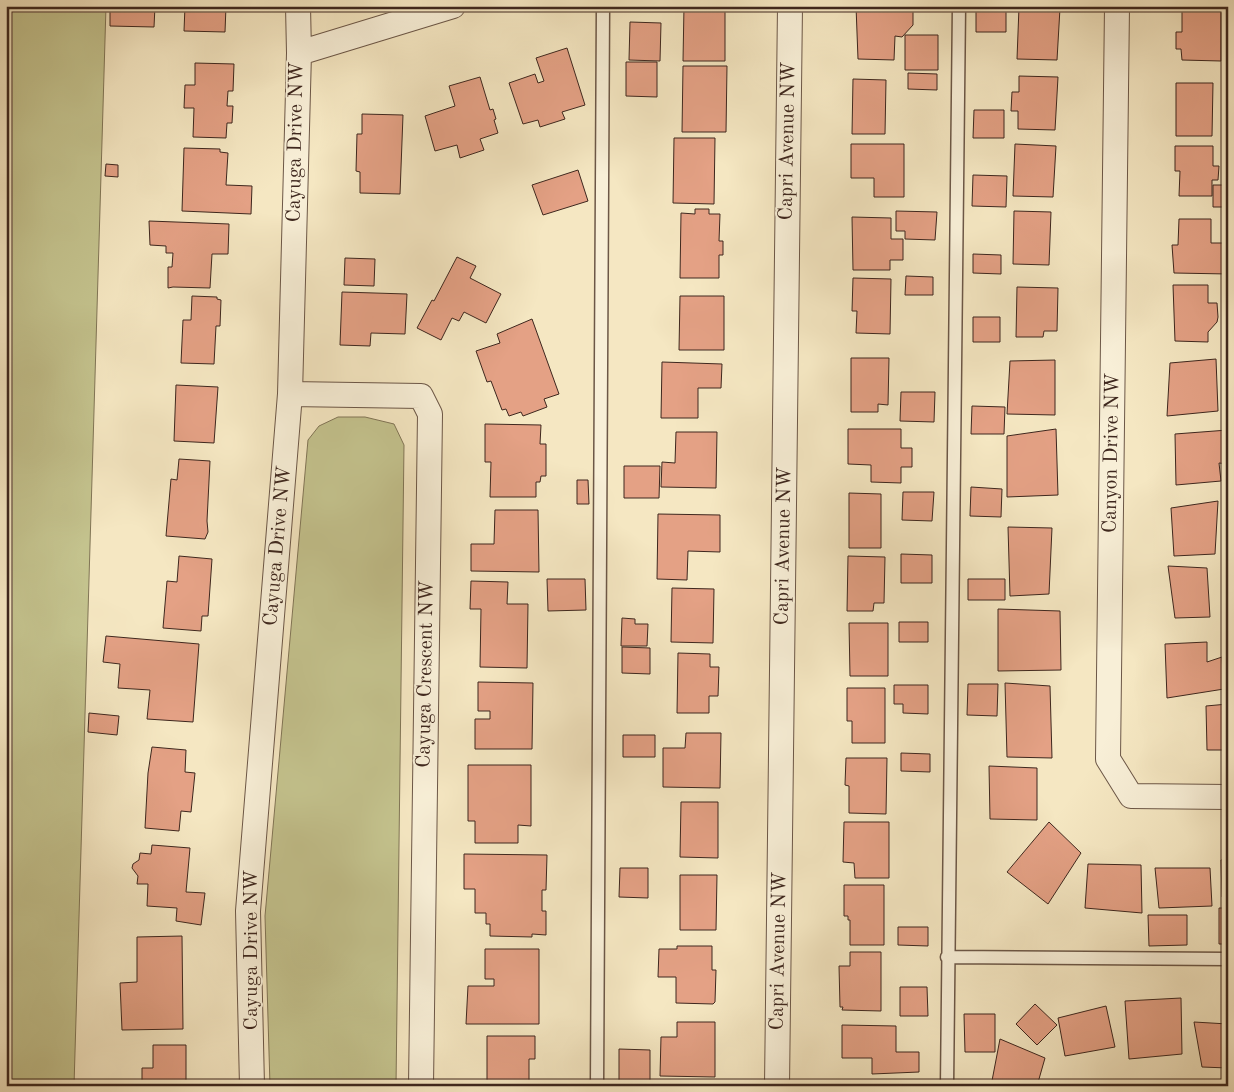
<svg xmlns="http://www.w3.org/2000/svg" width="1234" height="1092" font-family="'Old Standard TT',serif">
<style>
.green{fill:#c4c38e;stroke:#817556}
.building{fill:#e4a185;stroke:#3e271e}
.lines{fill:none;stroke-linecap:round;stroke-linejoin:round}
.lane-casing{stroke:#6c5747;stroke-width:15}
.street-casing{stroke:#6c5747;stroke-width:26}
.lane{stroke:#f8efd7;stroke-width:12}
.street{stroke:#f8efd7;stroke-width:24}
.labels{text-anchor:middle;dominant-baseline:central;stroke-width:4;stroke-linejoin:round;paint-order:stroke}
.street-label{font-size:20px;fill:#3e271e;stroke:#f8efd7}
</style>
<rect width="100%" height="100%" fill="#f5e7c2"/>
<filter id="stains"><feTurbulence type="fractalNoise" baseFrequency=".004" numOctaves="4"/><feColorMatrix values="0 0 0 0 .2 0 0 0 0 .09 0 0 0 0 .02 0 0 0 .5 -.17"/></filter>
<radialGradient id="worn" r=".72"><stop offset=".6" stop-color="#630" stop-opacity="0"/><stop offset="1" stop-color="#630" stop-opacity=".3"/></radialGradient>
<path class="green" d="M 6,6 L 106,6 L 74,1086 L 6,1086 Z
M 338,417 L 365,417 L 394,424 L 404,445 L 396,1086 L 270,1086 L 265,916 L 308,440 L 319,426 Z"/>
<path class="building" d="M 110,6 L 155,6 L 154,27 L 110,26 Z
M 185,6 L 226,6 L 225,32 L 184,31 Z
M 684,6 L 725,6 L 725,61 L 683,61 Z
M 856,6 L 895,7 L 895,9 L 913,10 L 913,25 L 902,37 L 895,36 L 894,60 L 858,59 Z
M 976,6 L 1006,6 L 1006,32 L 976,32 Z
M 1019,7 L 1060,8 L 1057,60 L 1017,59 Z
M 1182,11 L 1221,11 L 1221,61 L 1182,60 L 1181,49 L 1176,49 L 1176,32 L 1182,32 Z
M 630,22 L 661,23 L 660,61 L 629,60 Z
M 905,35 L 938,35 L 938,70 L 905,70 Z
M 567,48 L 585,105 L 562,112 L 565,119 L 540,127 L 538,120 L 523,124 L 509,83 L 535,74 L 538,83 L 544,81 L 536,58 Z
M 626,62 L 657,62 L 657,97 L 626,96 Z
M 195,63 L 234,64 L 233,91 L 228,91 L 227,106 L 233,106 L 232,123 L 227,123 L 226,138 L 193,137 L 194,108 L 184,108 L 185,85 L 195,85 Z
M 683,66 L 727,66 L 726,132 L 682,132 Z
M 908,73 L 937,74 L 937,90 L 908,89 Z
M 1019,76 L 1058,77 L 1055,130 L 1018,129 L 1018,111 L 1011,111 L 1012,92 L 1019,92 Z
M 480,77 L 490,110 L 493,109 L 496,119 L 494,120 L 498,133 L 480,139 L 484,150 L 460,158 L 457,145 L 435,151 L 425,116 L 455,106 L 449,86 Z
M 853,79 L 886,80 L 885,134 L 852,134 Z
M 1176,83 L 1213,83 L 1212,136 L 1176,136 Z
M 974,110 L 1004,110 L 1004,138 L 973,138 Z
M 362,114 L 403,115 L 400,194 L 360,193 L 360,172 L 356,171 L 357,134 L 362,134 Z
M 674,138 L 715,138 L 714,204 L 673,203 Z
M 851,144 L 904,144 L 904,197 L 874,197 L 874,178 L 851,178 Z
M 1015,144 L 1056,146 L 1053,197 L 1013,196 Z
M 1175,146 L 1213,146 L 1213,166 L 1219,166 L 1218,180 L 1212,180 L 1212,196 L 1179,196 L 1180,171 L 1175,171 Z
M 184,148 L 220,149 L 220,152 L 228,153 L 226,185 L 252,186 L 251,214 L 182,211 Z
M 106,164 L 118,165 L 118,177 L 105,176 Z
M 578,170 L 588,201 L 543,215 L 532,185 Z
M 973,175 L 1007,176 L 1006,207 L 972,206 Z
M 1213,185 L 1228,185 L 1228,207 L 1213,207 Z
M 695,209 L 709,209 L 709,214 L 720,214 L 719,241 L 723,241 L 723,255 L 719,255 L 719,278 L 680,278 L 681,213 L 695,214 Z
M 896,211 L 937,212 L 935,240 L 905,239 L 905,231 L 896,231 Z
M 1014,211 L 1051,212 L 1049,265 L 1013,264 Z
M 852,217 L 891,218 L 891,239 L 903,239 L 903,260 L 890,260 L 890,270 L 853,270 Z
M 1179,219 L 1211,219 L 1211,243 L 1228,243 L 1228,274 L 1174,273 L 1172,245 L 1178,245 Z
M 149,221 L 229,224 L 228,254 L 212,254 L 210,288 L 173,287 L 168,288 L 168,267 L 172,267 L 173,253 L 166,253 L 166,246 L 150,245 Z
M 973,254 L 1001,255 L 1001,274 L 973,273 Z
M 457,257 L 476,266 L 470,278 L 501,294 L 486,323 L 464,312 L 459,321 L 452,318 L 441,340 L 417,328 L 432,300 L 434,301 Z
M 345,258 L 375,259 L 374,286 L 344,285 Z
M 906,276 L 933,277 L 933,295 L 905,295 Z
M 853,278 L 891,279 L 890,334 L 856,333 L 857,311 L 852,311 Z
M 1173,285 L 1208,285 L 1208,303 L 1217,303 L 1218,317 L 1217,322 L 1208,332 L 1208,342 L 1175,341 Z
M 1017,287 L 1058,288 L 1057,331 L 1044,331 L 1043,337 L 1016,337 Z
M 342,292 L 407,294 L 405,334 L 371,333 L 370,346 L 340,345 Z
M 192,296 L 217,297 L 217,299 L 221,300 L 220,326 L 216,326 L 214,364 L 181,363 L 183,320 L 191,320 Z
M 680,296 L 724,296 L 724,350 L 679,350 Z
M 973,317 L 1000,317 L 1000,342 L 973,342 Z
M 532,319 L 559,394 L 544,399 L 547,407 L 523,416 L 521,412 L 509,416 L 506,409 L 502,410 L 491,381 L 487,382 L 476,351 L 500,343 L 497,334 Z
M 851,358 L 889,358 L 888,405 L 878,404 L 878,412 L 851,412 Z
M 1216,359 L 1218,411 L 1167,416 L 1170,363 Z
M 1055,360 L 1055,415 L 1007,414 L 1010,361 Z
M 662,362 L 722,364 L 721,388 L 698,388 L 698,418 L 661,418 Z
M 176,385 L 218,387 L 214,443 L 174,441 Z
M 901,392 L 935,392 L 934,422 L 900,421 Z
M 972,406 L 1005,407 L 1004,434 L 971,434 Z
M 485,424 L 541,425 L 540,444 L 546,444 L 546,476 L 541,476 L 540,482 L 536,482 L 536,497 L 490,497 L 491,462 L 485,462 Z
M 848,429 L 901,429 L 901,448 L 912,448 L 912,467 L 901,467 L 901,483 L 871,482 L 871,465 L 848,464 Z
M 1056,429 L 1058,495 L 1007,497 L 1007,436 Z
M 1228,430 L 1228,464 L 1219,463 L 1221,481 L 1176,485 L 1175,434 Z
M 676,432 L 717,432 L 716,488 L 661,487 L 662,462 L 675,463 Z
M 179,459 L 210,461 L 207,521 L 208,532 L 205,539 L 166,536 L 171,479 L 177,480 Z
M 624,466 L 660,466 L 659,498 L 624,498 Z
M 577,480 L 588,480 L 589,504 L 577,504 Z
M 971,487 L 1002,489 L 1001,517 L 970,516 Z
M 903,492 L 934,492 L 932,521 L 902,520 Z
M 849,493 L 881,494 L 881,548 L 849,548 Z
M 1224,493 L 1228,493 L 1228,513 L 1224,513 Z
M 1218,501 L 1215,554 L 1174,556 L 1171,508 Z
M 495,510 L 538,510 L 539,572 L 471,571 L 471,544 L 494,544 Z
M 658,514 L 720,515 L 720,552 L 688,551 L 687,580 L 657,579 Z
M 1008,527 L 1052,528 L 1049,594 L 1010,596 Z
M 901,554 L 932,555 L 932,583 L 901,583 Z
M 179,556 L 212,559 L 208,616 L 202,616 L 201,631 L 163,628 L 167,581 L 177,582 Z
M 848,556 L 885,557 L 884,603 L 874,603 L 873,611 L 847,611 Z
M 1168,566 L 1207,568 L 1210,617 L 1175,618 Z
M 547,579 L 585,579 L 586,610 L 548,611 Z
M 968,579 L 1005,579 L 1005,600 L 968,600 Z
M 471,581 L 508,582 L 507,604 L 528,604 L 527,668 L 480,667 L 481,609 L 470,609 Z
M 672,588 L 714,589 L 713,643 L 671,642 Z
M 998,609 L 1060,611 L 1061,670 L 998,671 Z
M 622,618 L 635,619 L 635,624 L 648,624 L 647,646 L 621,646 Z
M 899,622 L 928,622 L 928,642 L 899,642 Z
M 849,623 L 888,623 L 888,676 L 850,676 Z
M 106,636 L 199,644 L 193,722 L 147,719 L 150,690 L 118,688 L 120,664 L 103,662 Z
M 1207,642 L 1207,662 L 1222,657 L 1224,689 L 1167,698 L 1165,644 Z
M 622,647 L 650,648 L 650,674 L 622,673 Z
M 678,653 L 710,654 L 710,667 L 719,667 L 718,696 L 709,696 L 709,713 L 677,713 Z
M 478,682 L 533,683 L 532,749 L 475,749 L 475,719 L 490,719 L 490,711 L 478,711 Z
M 1005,683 L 1050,686 L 1052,758 L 1007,757 Z
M 968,684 L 998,684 L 997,716 L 967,715 Z
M 894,685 L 928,685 L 928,714 L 903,713 L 903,704 L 894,704 Z
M 847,688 L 885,688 L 885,743 L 852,743 L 852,721 L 847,721 Z
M 1228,704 L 1228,750 L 1207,750 L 1206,706 Z
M 89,713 L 119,716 L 117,735 L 88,732 Z
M 686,733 L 721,733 L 720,788 L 663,787 L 663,748 L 685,748 Z
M 623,735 L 655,735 L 655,757 L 623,757 Z
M 152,747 L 186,750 L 185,772 L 195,773 L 191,812 L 181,811 L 179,831 L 145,828 L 148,773 Z
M 901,753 L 930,754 L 930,772 L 901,771 Z
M 846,758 L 887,758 L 886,814 L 849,813 L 849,786 L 845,785 Z
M 468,765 L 531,765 L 531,826 L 518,825 L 518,843 L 475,843 L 475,821 L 468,821 Z
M 989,766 L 1037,768 L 1037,820 L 990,819 Z
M 681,802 L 718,802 L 718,858 L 680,857 Z
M 844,822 L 889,822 L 889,878 L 855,878 L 854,863 L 843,862 Z
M 1049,822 L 1081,853 L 1048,904 L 1007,872 Z
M 152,845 L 190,848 L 186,892 L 205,893 L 201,925 L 176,921 L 177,908 L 147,906 L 148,884 L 137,884 L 138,876 L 132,868 L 133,864 L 139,860 L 140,853 L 151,854 Z
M 464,854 L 547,855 L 546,890 L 542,890 L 542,911 L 546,911 L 546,935 L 532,934 L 532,937 L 490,936 L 490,924 L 486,924 L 486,913 L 475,913 L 475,889 L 464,889 Z
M 1228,859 L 1228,897 L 1222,897 L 1221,860 Z
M 1088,864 L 1141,865 L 1142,913 L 1085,908 Z
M 620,868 L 648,868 L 648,898 L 619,897 Z
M 1155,868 L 1210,868 L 1212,906 L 1159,908 Z
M 680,875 L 717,875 L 716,930 L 680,930 Z
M 844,885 L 884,885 L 884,945 L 850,945 L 850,920 L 848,920 L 848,916 L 844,916 Z
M 1219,908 L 1228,908 L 1228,944 L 1219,944 Z
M 1148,915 L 1187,915 L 1187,945 L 1149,946 Z
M 898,927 L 928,927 L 928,946 L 898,945 Z
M 182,936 L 183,1029 L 122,1030 L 120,983 L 137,982 L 137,937 Z
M 677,946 L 712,946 L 712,970 L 716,970 L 715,1002 L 713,1004 L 676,1003 L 676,977 L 658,977 L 659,949 L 677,949 Z
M 485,949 L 539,949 L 539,1024 L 466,1024 L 468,986 L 494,986 L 494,979 L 485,979 Z
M 850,952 L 881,952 L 881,1011 L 842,1010 L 843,1007 L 840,1007 L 839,966 L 850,966 Z
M 900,987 L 927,987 L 928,1016 L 900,1016 Z
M 1181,998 L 1182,1054 L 1129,1059 L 1125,1001 Z
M 1035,1004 L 1057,1025 L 1037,1045 L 1016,1024 Z
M 1106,1006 L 1115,1047 L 1065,1056 L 1058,1018 Z
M 964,1014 L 995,1014 L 995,1052 L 965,1052 Z
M 677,1022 L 715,1022 L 715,1077 L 660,1076 L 661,1037 L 677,1037 Z
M 1194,1022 L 1228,1024 L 1228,1068 L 1202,1067 Z
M 842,1025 L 896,1026 L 896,1052 L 919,1052 L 919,1072 L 872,1074 L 872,1058 L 842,1058 Z
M 487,1036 L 535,1036 L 535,1059 L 529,1059 L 529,1086 L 487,1086 Z
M 1000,1039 L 1045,1058 L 1037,1086 L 991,1086 Z
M 153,1045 L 186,1045 L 186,1086 L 142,1086 L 142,1068 L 153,1068 Z
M 619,1049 L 650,1050 L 650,1083 L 619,1082 Z"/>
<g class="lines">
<defs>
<path id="lane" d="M 947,957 L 1228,959
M 597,1086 L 603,6
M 947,1086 L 959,6"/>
<path id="street" d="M 1117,6 L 1108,759 L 1131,796 L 1228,797
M 299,53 L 453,6
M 290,394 L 421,396 L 430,414 L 421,1086
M 252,1086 L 248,911 L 290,394 L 299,53 L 298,6
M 777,1086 L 790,6"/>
</defs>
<use href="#lane" class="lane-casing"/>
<use href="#street" class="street-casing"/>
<use href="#lane" class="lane"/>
<use href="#street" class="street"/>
</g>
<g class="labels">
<g class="street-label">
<text transform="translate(788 141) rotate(-89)">Capri Avenue NW</text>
<text transform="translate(296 142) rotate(-89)">Cayuga Drive NW</text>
<text transform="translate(1112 453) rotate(-89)">Canyon Drive NW</text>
<text transform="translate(278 546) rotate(-85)">Cayuga Drive NW</text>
<text transform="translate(784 546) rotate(-89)">Capri Avenue NW</text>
<text transform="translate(426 674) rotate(-89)">Cayuga Crescent NW</text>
<text transform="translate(252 950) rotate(-90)">Cayuga Drive NW</text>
<text transform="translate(779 951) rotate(-89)">Capri Avenue NW</text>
</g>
</g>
<rect width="1234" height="1092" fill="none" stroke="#f5e7c2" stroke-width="25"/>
<rect x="8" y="8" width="1219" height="1077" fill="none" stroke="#3e271e" stroke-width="2.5"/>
<rect x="12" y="12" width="1209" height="1067" fill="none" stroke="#3e271e"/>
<rect width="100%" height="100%" filter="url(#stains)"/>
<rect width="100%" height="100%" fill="url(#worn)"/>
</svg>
